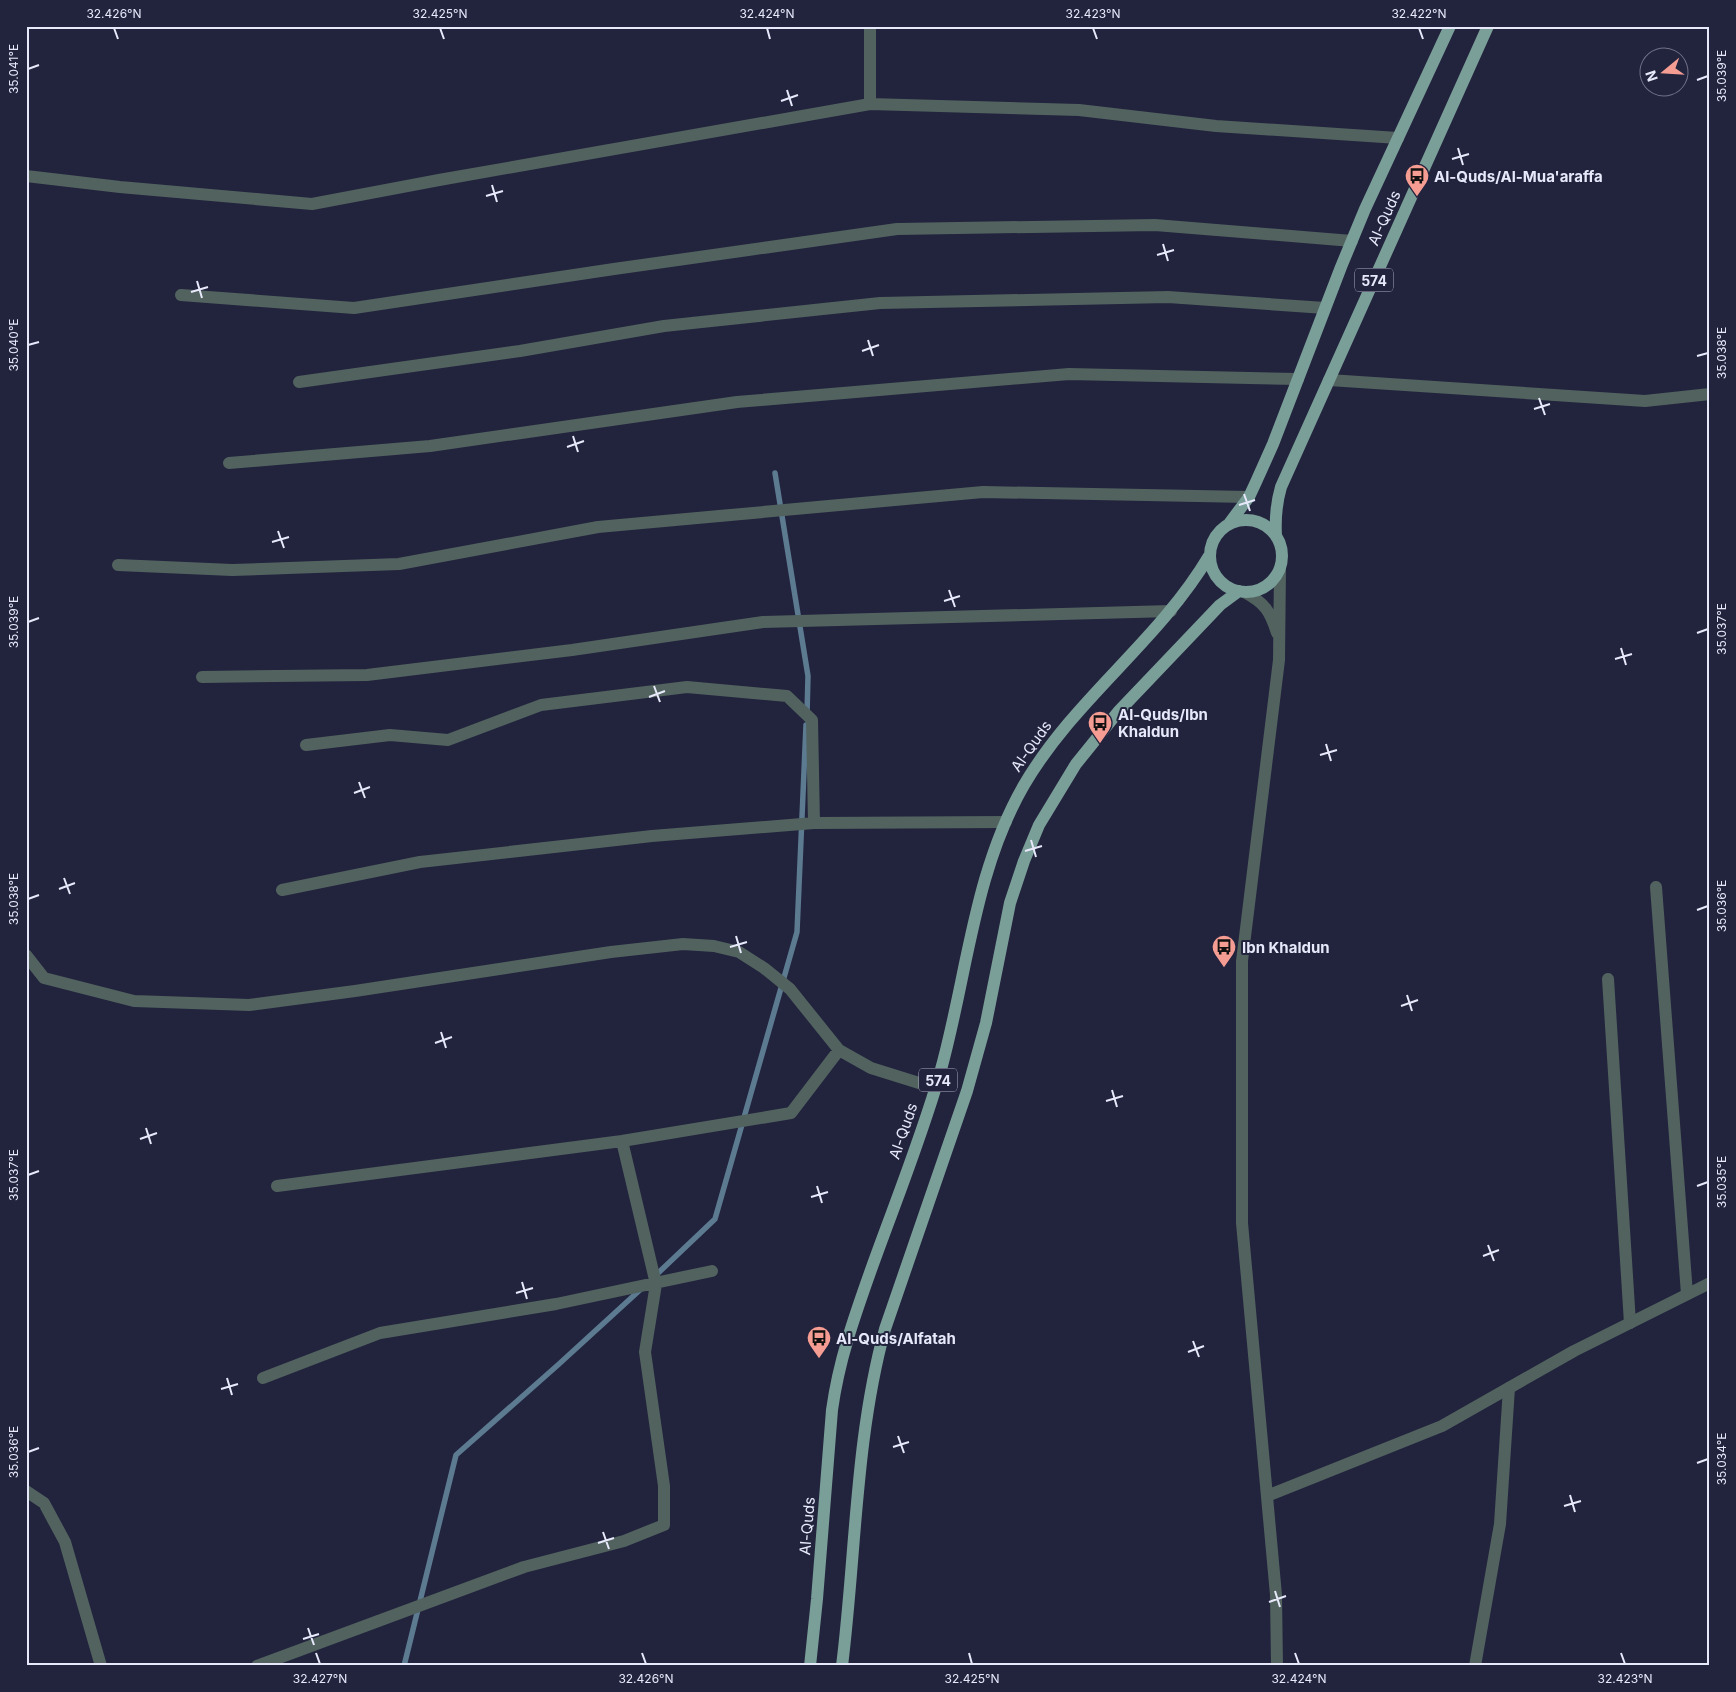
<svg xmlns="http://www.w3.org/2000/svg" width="1736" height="1692" font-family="Inter,sans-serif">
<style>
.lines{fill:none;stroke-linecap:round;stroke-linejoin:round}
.stream{stroke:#5c7a90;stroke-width:5.5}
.minor{stroke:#51625f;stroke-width:12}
.tertiary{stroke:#51625f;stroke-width:12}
.primary{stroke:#7a9e98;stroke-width:12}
.ticks{fill:none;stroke:#e7e9fb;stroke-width:2}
.labels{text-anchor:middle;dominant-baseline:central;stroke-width:4;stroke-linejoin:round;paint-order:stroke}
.shield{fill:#22233d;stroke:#acaec2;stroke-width:1}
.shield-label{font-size:14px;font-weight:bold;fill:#e7e9fb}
.poi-label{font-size:15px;font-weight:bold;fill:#e7e9fb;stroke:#22233d;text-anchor:start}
.street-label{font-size:15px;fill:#e7e9fb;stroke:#22233d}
.neatline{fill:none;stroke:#e7e9fb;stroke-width:2}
.ticks-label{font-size:12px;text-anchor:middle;fill:#e7e9fb}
</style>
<rect width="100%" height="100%" fill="#22233d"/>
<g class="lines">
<path class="stream" d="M 775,473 L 808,676 L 807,714
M 655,1276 L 715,1219 L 797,932 L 806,725
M 404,1666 L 456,1455 L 559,1364 L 641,1289"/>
<path class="minor" d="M 870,104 L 870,26
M 26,176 L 120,187 L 312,204 L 439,180 L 870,104 L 1079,110 L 1216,126 L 1398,138
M 181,295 L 354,308 L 614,269 L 897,229 L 1155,225 L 1352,241
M 1329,380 L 1645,401 L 1710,394
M 299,382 L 520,351 L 664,326 L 880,303 L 1168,297 L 1325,308
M 229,463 L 430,446 L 737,402 L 1069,374 L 1298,379
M 118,565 L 232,570 L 399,564 L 598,527 L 983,492 L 1249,497
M 202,677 L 367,675 L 572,650 L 763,622 L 1171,611
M 306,745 L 390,735 L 448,740 L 541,705 L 687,687 L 787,696 L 812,720 L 814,823
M 1656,887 L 1687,1294
M 282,890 L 420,862 L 652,836 L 814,823 L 1006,822
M 26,955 L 44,978 L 134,1001 L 249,1005 L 355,991 L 611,952 L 683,944 L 714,946 L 739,952 L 764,968 L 790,989 L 839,1050 L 871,1068 L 935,1088
M 1608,979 L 1630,1323
M 277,1186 L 622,1141 L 791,1113 L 839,1050
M 263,1378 L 380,1333 L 556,1304 L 712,1271
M 26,1491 L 44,1503 L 65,1542 L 101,1666
M 257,1666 L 524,1567 L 624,1541 L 664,1525 L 664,1486 L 645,1352 L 656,1284 L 622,1141
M 1475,1666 L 1500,1524 L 1509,1388"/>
<path class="tertiary" d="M 1244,592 C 1265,603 1270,611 1277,633
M 1267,1496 L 1442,1426 L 1574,1351 L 1710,1283
M 1277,1666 L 1276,1595 L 1242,1223 L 1242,961 L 1279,660 L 1280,568"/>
<path class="primary" d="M1210 556a36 36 0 1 1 72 0a36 36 0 1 1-72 0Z
M 1228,525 L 1249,497 L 1256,482 L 1273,444 L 1341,267 L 1365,209 L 1450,26
M 1276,536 C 1275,518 1276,504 1281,487 L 1488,26
M 810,1666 L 817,1599 L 832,1410 C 839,1359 855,1315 872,1267 C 895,1203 921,1139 940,1073 C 967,978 973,873 1024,785 C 1075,698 1158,642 1209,556
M 842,1666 C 856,1554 855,1438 885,1329 L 967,1091 L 986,1023 L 1010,903 L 1024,861 L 1039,825 L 1076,764 L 1118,712 L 1220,605 L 1239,591"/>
</g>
<path class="ticks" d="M 114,28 L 118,39M 440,28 L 444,39M 767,28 L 770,39M 1093,28 L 1097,39M 1419,28 L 1423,39M 28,69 L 39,65M 1697,80 L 1708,76M 787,90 L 792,106M 781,101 L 798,95M 1458,148 L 1463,165M 1452,159 L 1469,154M 492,185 L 497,202M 486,196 L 503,191M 1163,244 L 1168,261M 1157,255 L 1174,250M 197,281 L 202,298M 191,292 L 208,287M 868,340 L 873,356M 28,345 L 39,342M 862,351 L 879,345M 1697,356 L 1708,353M 1539,398 L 1545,415M 1534,409 L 1550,404M 573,436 L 578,452M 567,447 L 584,441M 1244,494 L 1250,511M 1239,505 L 1255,500M 278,531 L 284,548M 272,542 L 289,537M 949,590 L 955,607M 944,601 L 960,596M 28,622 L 39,618M 1697,633 L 1708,629M 1621,648 L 1626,665M 1615,659 L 1632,654M 654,686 L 660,702M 649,697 L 665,691M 1326,744 L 1331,761M 1320,755 L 1337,750M 359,782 L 365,798M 354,793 L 370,787M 1031,840 L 1036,857M 1025,851 L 1042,846M 64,878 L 70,894M 59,889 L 75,883M 28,899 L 39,895M 1697,910 L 1708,906M 736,936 L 741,953M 730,947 L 747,942M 1407,995 L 1412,1011M 1401,1006 L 1418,1000M 441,1032 L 446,1048M 435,1043 L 452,1037M 1112,1090 L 1117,1107M 1106,1101 L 1123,1096M 146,1128 L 151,1144M 140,1139 L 157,1133M 28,1175 L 39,1171M 817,1186 L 822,1203M 1697,1186 L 1708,1182M 811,1197 L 828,1192M 1488,1245 L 1494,1261M 1483,1256 L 1499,1250M 522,1282 L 527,1299M 516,1293 L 533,1288M 1193,1341 L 1199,1357M 1188,1352 L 1204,1346M 227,1378 L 232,1395M 221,1389 L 238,1384M 898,1436 L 904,1453M 893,1447 L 909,1442M 28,1452 L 39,1448M 1697,1463 L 1708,1459M 1570,1495 L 1575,1512M 1564,1506 L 1581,1501M 603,1532 L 609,1549M 598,1543 L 614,1538M 1275,1591 L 1280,1607M 1269,1602 L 1286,1596M 308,1628 L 314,1645M 303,1639 L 319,1634M 316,1653 L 320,1664M 642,1653 L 646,1664M 969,1653 L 972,1664M 1295,1653 L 1299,1664M 1621,1653 L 1625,1664"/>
<defs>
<symbol id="bus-pin" viewBox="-11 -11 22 30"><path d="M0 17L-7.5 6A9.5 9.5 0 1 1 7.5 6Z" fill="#f59c93" stroke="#22233d"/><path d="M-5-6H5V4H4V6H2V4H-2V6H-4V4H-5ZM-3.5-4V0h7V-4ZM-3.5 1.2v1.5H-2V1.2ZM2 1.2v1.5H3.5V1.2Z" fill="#111"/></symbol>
</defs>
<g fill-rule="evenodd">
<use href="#bus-pin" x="1403" y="162" width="28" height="38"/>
<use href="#bus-pin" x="1086" y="709" width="28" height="38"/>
<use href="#bus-pin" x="1210" y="933" width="28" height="38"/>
<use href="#bus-pin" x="805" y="1324" width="28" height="38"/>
</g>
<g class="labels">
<g class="shield">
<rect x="1355" y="268.5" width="38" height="23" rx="4"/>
<rect x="919" y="1068.5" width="38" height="23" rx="4"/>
</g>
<g class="shield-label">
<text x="1374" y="280">574</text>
<text x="938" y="1080">574</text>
</g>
<g class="poi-label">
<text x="1434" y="176">Al-Quds/Al-Mua'araffa</text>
<text x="1118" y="714">Al-Quds/Ibn<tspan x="1118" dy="17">Khaldun</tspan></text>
<text x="1242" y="947">Ibn Khaldun</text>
<text x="836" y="1338">Al-Quds/Alfatah</text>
</g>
<g class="street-label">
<text transform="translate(1384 218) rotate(-66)">Al-Quds</text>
<text transform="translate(1031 746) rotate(-55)">Al-Quds</text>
<text transform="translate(903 1131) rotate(-71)">Al-Quds</text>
<text transform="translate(807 1526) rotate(-85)">Al-Quds</text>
</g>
</g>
<rect width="1736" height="1692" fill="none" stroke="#22233d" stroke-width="55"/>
<g transform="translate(1664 72) rotate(252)"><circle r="24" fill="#22233d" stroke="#717289"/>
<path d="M0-4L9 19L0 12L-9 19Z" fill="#f59c93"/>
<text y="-8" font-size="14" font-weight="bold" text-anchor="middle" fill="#e7e9fb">N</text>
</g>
<rect x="28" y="28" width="1680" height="1636" class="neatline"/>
<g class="ticks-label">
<text x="114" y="18">32.426°N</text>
<text x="440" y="18">32.425°N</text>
<text x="767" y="18">32.424°N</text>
<text x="1093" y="18">32.423°N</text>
<text x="1419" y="18">32.422°N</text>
<text transform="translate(14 69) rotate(-90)" y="4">35.041°E</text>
<text transform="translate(1722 76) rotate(-90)" y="4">35.039°E</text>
<text transform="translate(14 345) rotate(-90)" y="4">35.040°E</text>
<text transform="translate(1722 353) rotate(-90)" y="4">35.038°E</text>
<text transform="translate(14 622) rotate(-90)" y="4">35.039°E</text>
<text transform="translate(1722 629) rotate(-90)" y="4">35.037°E</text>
<text transform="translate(14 899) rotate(-90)" y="4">35.038°E</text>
<text transform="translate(1722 906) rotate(-90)" y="4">35.036°E</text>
<text transform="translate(14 1175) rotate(-90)" y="4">35.037°E</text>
<text transform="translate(1722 1182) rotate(-90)" y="4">35.035°E</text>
<text transform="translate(14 1452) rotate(-90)" y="4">35.036°E</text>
<text transform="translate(1722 1459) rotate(-90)" y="4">35.034°E</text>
<text x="320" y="1683">32.427°N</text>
<text x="646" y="1683">32.426°N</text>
<text x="972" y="1683">32.425°N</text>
<text x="1299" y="1683">32.424°N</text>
<text x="1625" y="1683">32.423°N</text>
</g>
</svg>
